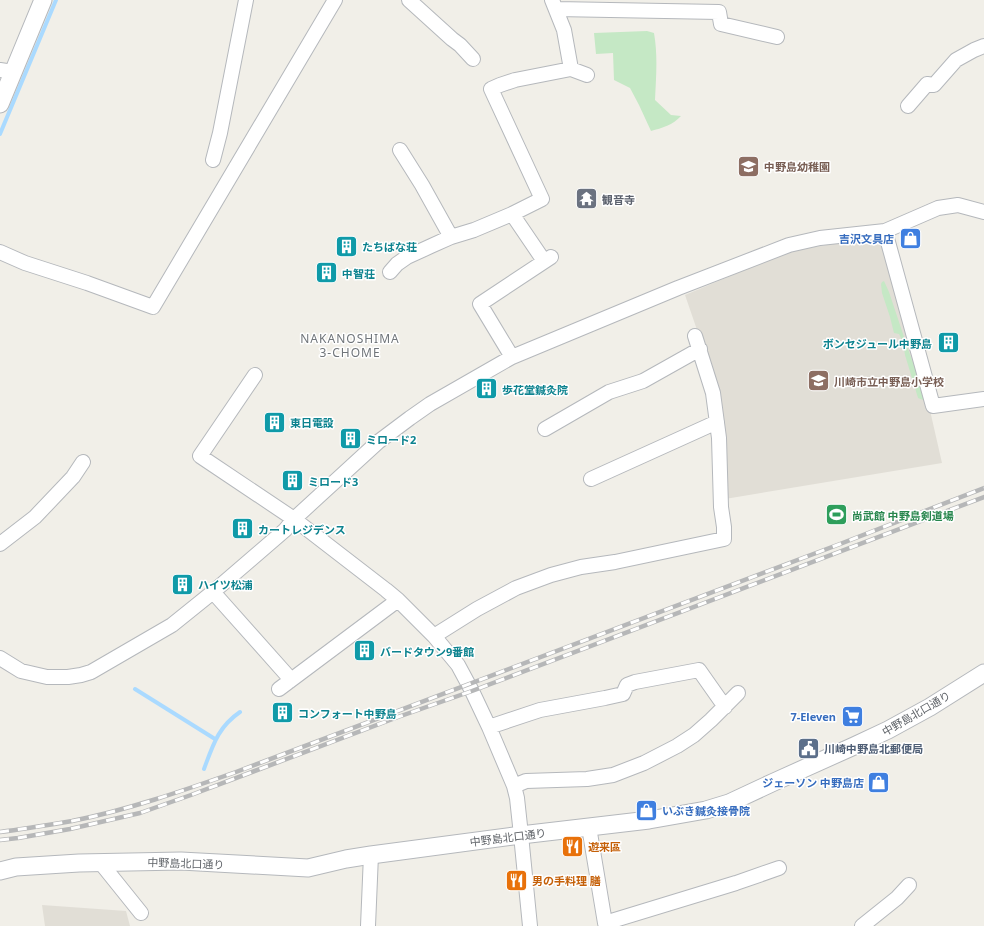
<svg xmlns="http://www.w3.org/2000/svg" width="984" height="926" font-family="'Noto Sans','Noto Sans JP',sans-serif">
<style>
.education{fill:#e1ded6}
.green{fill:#c5e8c5}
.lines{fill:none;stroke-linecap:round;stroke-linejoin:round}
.stream{stroke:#aadaff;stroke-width:4}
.minor-casing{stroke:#b5b8bc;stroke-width:16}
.tertiary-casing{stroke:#b5b8bc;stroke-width:19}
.minor{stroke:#fff;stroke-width:14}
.tertiary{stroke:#fff;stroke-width:17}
.rail-casing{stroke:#b6b7b8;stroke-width:4.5}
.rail{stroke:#fff;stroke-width:3;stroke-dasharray:9;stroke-linecap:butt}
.labels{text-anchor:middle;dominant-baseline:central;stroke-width:3;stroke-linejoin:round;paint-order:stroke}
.education-label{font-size:11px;font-weight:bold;fill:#785e54;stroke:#fff;text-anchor:start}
.worship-label{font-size:11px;font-weight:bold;fill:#5b616d;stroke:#fff;text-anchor:start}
.shop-label{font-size:11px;font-weight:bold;fill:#366cbe;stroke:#fff;text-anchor:end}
.culture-label{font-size:11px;font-weight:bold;fill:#0d838f;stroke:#fff;text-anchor:start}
.leisure-label{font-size:11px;font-weight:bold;fill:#27864d;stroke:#fff;text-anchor:start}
.street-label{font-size:11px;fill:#5f6368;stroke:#fff}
.service-label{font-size:11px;font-weight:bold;fill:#4e5e75;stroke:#fff;text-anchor:start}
.food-label{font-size:11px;font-weight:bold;fill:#c56008;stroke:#fff;text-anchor:start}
.neighbourhood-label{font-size:12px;letter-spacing:1px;fill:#70757a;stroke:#fff}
</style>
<rect width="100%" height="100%" fill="#f1efe8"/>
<path class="education" d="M 881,236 L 929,406 L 942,463 L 725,499 L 706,356 L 685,295 L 790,251 Z
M 42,905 L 126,911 L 130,926 L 45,926 Z"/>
<path class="green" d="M 647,31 L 654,33 C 658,56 656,77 655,100 L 671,115 L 681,116 C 673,125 662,128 651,131 L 639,105 L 630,88 L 614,80 L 613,53 L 596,54 L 594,33 Z
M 884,281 L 889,292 L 908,349 L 925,395 L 925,399 L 923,400 L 918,398 L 905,355 L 903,342 L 899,334 L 894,333 L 890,317 L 882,293 L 881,284 L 882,282 Z"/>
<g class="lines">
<path class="stream" d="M 0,134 L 56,0
M 135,689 L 215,739
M 204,769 C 213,745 218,727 240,712"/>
<defs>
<path id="minor" d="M 409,0 L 452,39 L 460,45 L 473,59
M 552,0 L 564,30 L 571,69
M 556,9 L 719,12 L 721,24 L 777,37
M 0,70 L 13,72
M 908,106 L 927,84 L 934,85 L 956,60 L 974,50 L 984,46
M 400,150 L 422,185 L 451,237
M 213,160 L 220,133 L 246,0
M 512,214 L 544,261
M 885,231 L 933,406 L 984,399
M 0,252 L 25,263 L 87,283 L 153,307 L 335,0
M 390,272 L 397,264 L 407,257 L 431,246 L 451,237 L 474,230 L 512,214 L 542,199 L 491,89 L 500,85 L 515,80 L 571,69 L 587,75
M 512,357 L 480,304 L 551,257
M 255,375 L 200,456 L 294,519 L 386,590 L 398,600 L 434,636 L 458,665 L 472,691 L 489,727 L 514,786 L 517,798 L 521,835 L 530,926
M 545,429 L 609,392 L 643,381 L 700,349
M 591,479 L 717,422
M 0,544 L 35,517 L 73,477 L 83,462
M 213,592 L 286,674 L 290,681
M 434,636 L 477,609 L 516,588 L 551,575 L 581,567 L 615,562 L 724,539 L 724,527 L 721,507 L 719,438 L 713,393 L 695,336
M 0,658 L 21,671 L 47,677 L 68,677 L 81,675 L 91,672 L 172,625 L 213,592 L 285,530 L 294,519 L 378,442 L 410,418 L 430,404 L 512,357 L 678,288 L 789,245 L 820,238 L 885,231 L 938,208 L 958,205 L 984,212
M 279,689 L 398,600
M 489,727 L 540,710 L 605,698 L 623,694 L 627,685 L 635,682 L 699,670 L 725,707
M 514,786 L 526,781 L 587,779 L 613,775 L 644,763 L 677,746 L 694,735 L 711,720 L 738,693
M 589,827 L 605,923 L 736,883 L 779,868
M 100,862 L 141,913
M 368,926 L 371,855
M 862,926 L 897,898 L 909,885"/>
<path id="tertiary" d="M 0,104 L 43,0
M 0,871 L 16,867 L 79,863 L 181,861 L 308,868 L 346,859 L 371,855 L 521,835 L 649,820 L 706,810 L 729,803 L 774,782 L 854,746 L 888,730 L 930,707 L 984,673"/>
</defs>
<use href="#minor" class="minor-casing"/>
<use href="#tertiary" class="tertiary-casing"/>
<use href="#minor" class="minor"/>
<use href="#tertiary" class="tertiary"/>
<defs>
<path id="rail" d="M 0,832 C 24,829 48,825 72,821 C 128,810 182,791 236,772 L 840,544 L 984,488
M 0,840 L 18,838 L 70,829 L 140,813 L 191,795 L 398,717 L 472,691 L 984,497"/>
</defs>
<use href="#rail" class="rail-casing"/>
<use href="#rail" class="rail"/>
</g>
<defs>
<symbol id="school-square" viewBox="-11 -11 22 22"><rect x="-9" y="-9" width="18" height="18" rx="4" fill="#8d6e63" stroke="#fff"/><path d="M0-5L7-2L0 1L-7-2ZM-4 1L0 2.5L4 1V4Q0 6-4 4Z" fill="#fff"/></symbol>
<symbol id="temple-square" viewBox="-11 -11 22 22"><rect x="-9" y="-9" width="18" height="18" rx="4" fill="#6b7280" stroke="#fff"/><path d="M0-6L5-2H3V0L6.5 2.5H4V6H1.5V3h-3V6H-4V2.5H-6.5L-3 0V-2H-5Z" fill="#fff"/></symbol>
<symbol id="shop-square" viewBox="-11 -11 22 22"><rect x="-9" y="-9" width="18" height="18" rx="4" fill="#3f7fe0" stroke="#fff"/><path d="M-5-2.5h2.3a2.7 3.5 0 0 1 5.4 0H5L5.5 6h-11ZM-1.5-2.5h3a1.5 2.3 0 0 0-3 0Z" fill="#fff"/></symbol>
<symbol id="building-square" viewBox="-11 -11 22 22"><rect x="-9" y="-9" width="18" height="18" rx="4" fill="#0f9aa8" stroke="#fff"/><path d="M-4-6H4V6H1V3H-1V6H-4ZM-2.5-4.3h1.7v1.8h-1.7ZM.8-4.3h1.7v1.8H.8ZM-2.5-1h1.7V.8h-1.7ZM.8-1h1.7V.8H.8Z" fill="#fff"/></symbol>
<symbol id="stadium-square" viewBox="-11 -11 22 22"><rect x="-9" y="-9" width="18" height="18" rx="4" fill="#2e9e5b" stroke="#fff"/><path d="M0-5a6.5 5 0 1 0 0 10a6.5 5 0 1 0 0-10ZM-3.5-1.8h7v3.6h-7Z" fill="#fff"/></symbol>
<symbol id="supermarket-square" viewBox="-11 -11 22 22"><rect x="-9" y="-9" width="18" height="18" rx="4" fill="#3f7fe0" stroke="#fff"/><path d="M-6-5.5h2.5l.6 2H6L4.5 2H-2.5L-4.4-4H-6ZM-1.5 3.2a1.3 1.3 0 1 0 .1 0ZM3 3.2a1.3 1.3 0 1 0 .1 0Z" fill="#fff"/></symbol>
<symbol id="civic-square" viewBox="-11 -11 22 22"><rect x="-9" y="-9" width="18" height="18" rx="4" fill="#5c6f8a" stroke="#fff"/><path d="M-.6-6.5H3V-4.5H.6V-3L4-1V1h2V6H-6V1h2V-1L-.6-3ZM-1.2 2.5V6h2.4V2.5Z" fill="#fff"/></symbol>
<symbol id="restaurant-square" viewBox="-11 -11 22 22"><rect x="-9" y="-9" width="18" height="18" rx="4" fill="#e8710a" stroke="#fff"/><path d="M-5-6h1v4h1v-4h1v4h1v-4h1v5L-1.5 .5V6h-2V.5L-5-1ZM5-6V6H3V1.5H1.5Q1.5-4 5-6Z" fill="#fff"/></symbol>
</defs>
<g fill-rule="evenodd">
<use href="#school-square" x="736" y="154" width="25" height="25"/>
<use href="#temple-square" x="574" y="186" width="25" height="25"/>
<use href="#shop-square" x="898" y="226" width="25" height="25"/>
<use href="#building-square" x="334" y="234" width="25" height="25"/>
<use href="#building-square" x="314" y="260" width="25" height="25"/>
<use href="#building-square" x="936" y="330" width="25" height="25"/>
<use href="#school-square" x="806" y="368" width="25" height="25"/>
<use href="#building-square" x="474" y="376" width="25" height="25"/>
<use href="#building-square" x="262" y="410" width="25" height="25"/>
<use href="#building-square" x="338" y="426" width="25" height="25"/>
<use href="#building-square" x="280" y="468" width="25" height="25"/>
<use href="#stadium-square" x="824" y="502" width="25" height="25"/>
<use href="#building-square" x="230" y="516" width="25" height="25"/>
<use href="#building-square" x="170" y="572" width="25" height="25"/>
<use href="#building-square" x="352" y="638" width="25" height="25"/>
<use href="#building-square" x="270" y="700" width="25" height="25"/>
<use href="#supermarket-square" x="840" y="704" width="25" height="25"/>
<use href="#civic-square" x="796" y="736" width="25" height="25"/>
<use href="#shop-square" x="866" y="770" width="25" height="25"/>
<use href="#shop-square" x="634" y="798" width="25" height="25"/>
<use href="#restaurant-square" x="560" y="834" width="25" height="25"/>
<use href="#restaurant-square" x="504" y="868" width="25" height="25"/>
</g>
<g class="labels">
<g class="education-label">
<text x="764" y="166">中野島幼稚園</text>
<text x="834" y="381">川崎市立中野島小学校</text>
</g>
<g class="worship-label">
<text x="602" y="199">観音寺</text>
</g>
<g class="shop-label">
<text x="894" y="238">吉沢文具店</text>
<text x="836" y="716">7-Eleven</text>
<text x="864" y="782">ジェーソン 中野島店</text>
<text x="662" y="810" text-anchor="start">いぶき鍼灸接骨院</text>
</g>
<g class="culture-label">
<text x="362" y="246">たちばな荘</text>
<text x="342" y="273">中智荘</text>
<text x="932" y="343" text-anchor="end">ボンセジュール中野島</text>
<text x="502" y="389">歩花堂鍼灸院</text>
<text x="290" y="422">東日電設</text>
<text x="366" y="439">ミロード2</text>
<text x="308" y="481">ミロード3</text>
<text x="258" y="529">カートレジデンス</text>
<text x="198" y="584">ハイツ松浦</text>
<text x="380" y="651">バードタウン9番館</text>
<text x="298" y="713">コンフォート中野島</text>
</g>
<g class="leisure-label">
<text x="852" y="515">尚武館 中野島剣道場</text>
</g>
<g class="street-label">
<text transform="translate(916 713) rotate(-30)">中野島北口通り</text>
<text transform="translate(508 837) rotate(-7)">中野島北口通り</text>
<text transform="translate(186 863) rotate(2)">中野島北口通り</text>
</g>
<g class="service-label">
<text x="824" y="748">川崎中野島北郵便局</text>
</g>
<g class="food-label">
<text x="588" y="846">遊来區</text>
<text x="532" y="880">男の手料理 膳</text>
</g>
<g class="neighbourhood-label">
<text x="350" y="338">NAKANOSHIMA<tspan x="350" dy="14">3-CHOME</tspan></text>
</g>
</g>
</svg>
